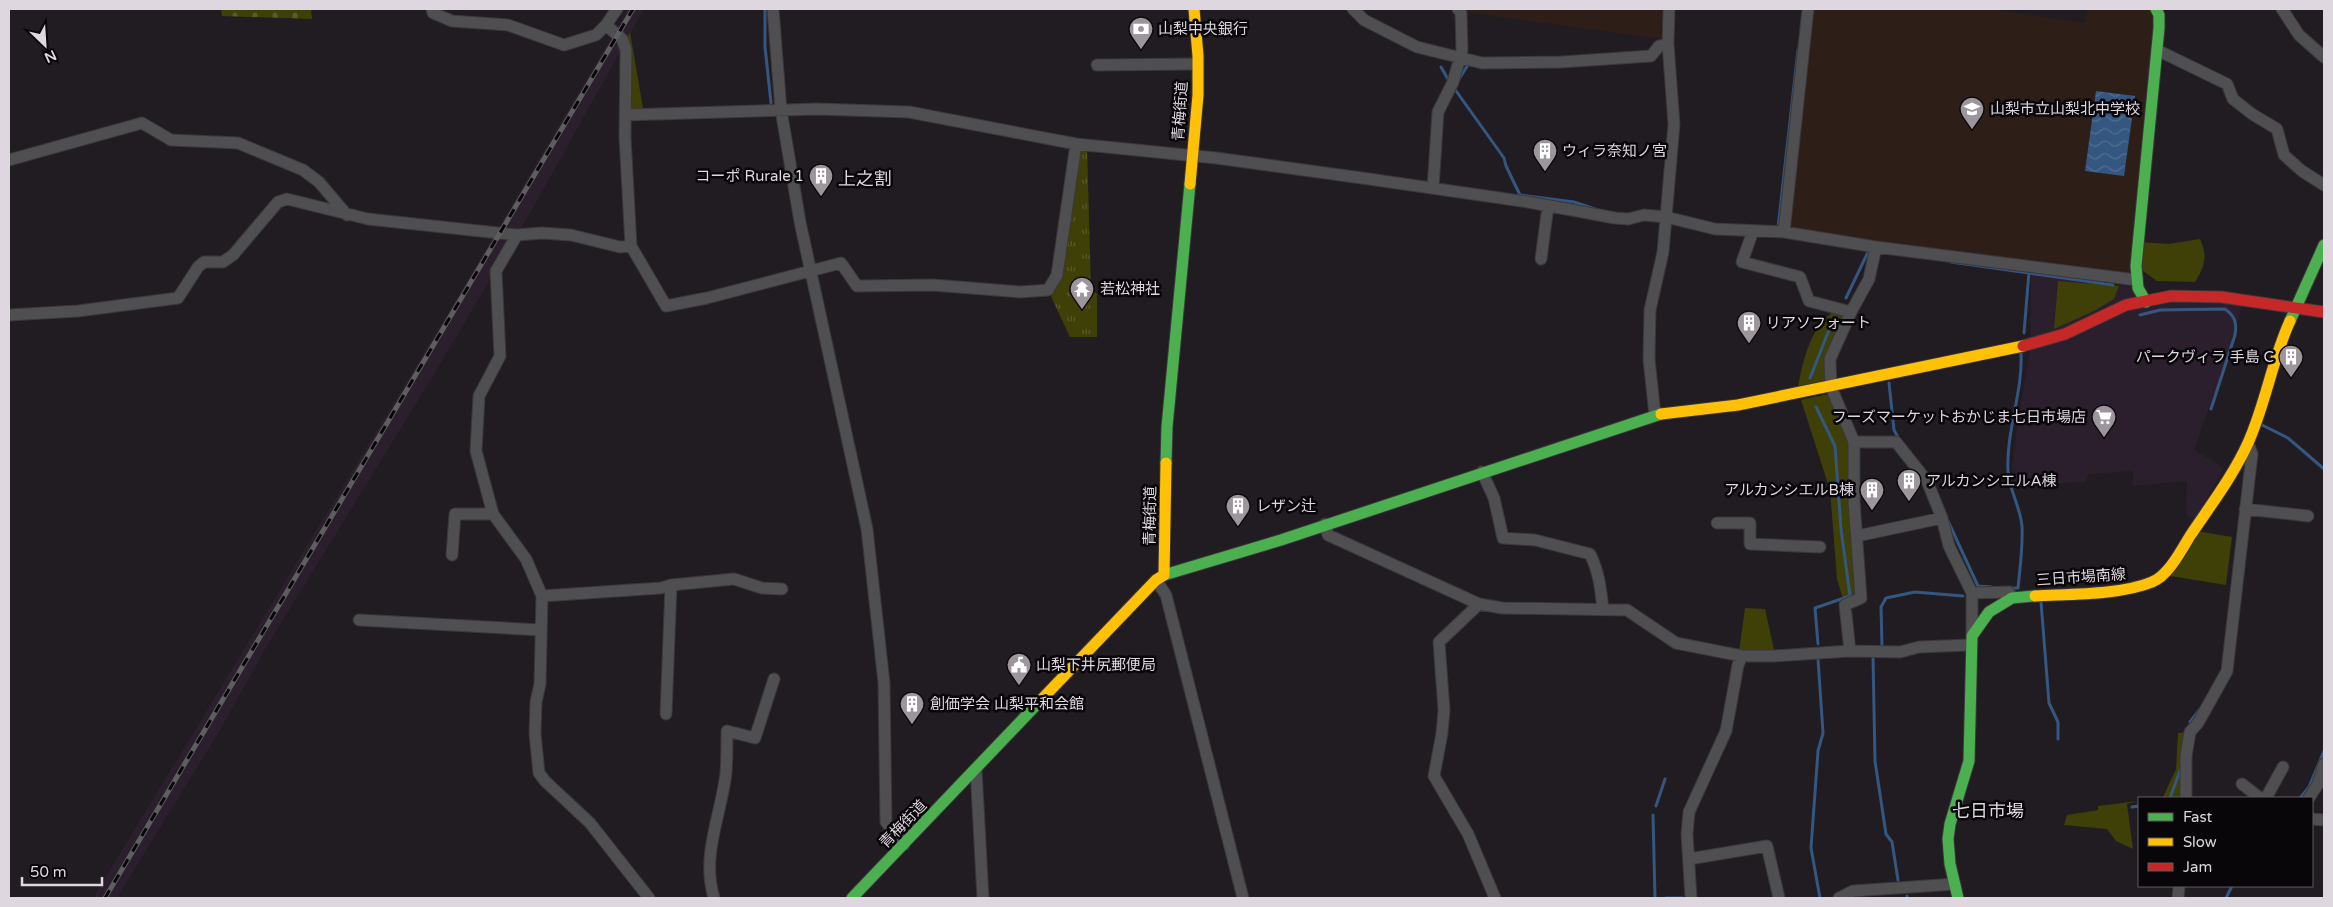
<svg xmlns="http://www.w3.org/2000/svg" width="2333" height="907" font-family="'Varela Round','Noto Sans JP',sans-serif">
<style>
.built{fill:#2b1f2d}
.education{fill:#2d1f17}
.green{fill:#3f3f08}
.cemetery{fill:url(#cemetery-stones)}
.park{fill:url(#park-tufts)}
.water{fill:url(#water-waves)}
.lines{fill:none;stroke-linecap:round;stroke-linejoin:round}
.stream{stroke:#345781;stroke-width:3}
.street-casing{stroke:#3b373b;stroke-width:13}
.fast-casing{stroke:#3b373b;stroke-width:13}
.slow-casing{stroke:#3b373b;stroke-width:13}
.jam-casing{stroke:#3b373b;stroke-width:13}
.street{stroke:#4f4e51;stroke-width:11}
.fast{stroke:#4caf50;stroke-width:11}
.slow{stroke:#ffc107;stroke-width:11}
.jam{stroke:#c62828;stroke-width:11}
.rail-casing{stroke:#5e5d60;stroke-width:5}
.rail{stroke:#09060a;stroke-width:3;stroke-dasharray:9;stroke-linecap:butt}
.labels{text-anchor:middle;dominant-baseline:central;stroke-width:5;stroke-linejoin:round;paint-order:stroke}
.poi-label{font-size:15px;fill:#ded7df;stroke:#09060a;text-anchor:start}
.street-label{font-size:15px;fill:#ded7df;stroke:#09060a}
.quarter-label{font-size:18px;fill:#ded7df;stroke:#09060a}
</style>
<defs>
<pattern id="cemetery-stones" width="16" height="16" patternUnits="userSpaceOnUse" patternTransform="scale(1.25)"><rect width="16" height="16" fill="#3f3f08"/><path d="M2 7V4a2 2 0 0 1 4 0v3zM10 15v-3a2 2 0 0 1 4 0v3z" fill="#5a5a2c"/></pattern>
<pattern id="park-tufts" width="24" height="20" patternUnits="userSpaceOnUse" patternTransform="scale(1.25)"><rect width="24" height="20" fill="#3f3f08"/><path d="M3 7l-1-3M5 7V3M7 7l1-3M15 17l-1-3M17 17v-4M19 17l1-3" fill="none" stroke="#5a5a2c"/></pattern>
<pattern id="water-waves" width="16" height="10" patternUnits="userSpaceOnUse" patternTransform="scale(1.25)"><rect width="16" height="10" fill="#345781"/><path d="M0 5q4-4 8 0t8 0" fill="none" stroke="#516e92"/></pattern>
</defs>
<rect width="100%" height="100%" fill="#211c21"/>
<path class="built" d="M 628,9 L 644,9 L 533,208 L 433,376 L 267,646 L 223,725 L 117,898 L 93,898 L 439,328 Z
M 2031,273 L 2138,288 L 2146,302 L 2243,300 L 2235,335 L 2194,450 L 2224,467 L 2196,521 L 2186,515 L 2187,481 L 2133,486 L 2133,471 L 2089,474 L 2086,482 L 2015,485 L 2012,467 L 2018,420 L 2030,350 Z"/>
<path class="education" d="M 1463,9 L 1662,9 L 1661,39 L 1465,12 Z
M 1808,9 L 1989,9 L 2085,23 L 2088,9 L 2156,9 L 2137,280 L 1784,232 Z"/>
<path class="green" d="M 630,32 L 644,114 L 625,115 L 623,44 Z
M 2200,239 C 2208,256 2205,266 2195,282 L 2157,281 L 2136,266 L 2139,242 L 2169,244 Z
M 2058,281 L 2119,286 L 2114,299 L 2094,311 L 2054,329 Z
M 1836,310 L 1851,312 L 1830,359 L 1824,383 L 1798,387 C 1803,360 1811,325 1836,310 Z
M 1833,393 L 1847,427 L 1861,598 L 1845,605 L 1837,579 L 1830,490 L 1801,400 Z
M 2196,531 L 2232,537 L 2226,585 L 2164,575 Z
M 1745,608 L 1765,609 L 1775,654 L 1739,652 Z
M 2190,732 L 2186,798 L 2163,797 L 2176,769 L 2178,733 Z
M 2138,801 L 2127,804 L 2133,849 L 2116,841 L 2107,829 L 2064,825 L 2067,815 L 2098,810 L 2098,806 Z"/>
<path class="cemetery" d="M 221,9 L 311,9 L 312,19 L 222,16 Z"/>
<path class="park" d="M 1076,144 L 1087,145 L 1091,289 L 1097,294 L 1097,337 L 1070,337 L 1048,290 L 1057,275 Z"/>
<path class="water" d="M 2096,91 L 2135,96 L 2124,176 L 2085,171 Z"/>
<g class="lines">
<path class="stream" d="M 765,9 L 765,47 L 771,103
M 1441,67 L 1449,81
M 1458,81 L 1469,63
M 1454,88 L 1504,158 L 1506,166 L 1520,195 L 1574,202 L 1598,210
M 1778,228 L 1798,50
M 1951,262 L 2113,285
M 1846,298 L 1869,250
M 2140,315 L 2160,310 L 2225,309 C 2235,316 2237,323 2235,335 L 2211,409
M 2024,333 L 2029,272
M 1810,378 L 1831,325
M 1889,383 L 1894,430 L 1899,439
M 1816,407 L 1835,446 L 1841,529 L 1850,596 L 1815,608 L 1818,644
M 2260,424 L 2288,438 L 2324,469
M 1948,521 L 1978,586 L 1992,587
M 2011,588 L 2018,588 C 2020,568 2023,547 2022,527 C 2021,508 2009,490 2008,471 C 2006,431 2023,392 2021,353
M 2041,602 L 2049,703 L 2058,722 L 2058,739
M 1882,646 L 1881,607 L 1886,598 L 1915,592 L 1963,596
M 1873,657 L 1875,761 L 1886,834 L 1892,842 L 1898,880
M 1818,659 L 1823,733 L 1818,751 L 1811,848 L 1820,898
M 2190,722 L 2200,709
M 2170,798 L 2181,768
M 2300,798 L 2309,787 L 2324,751
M 1656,806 L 1665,779
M 2132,807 L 2139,806
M 1653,815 L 1655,898
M 1907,896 L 1907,898
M 1666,898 L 1683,898
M 2226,898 L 2232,886"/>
<defs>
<path id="street" d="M 432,9 L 433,13 L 452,21 L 508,25 L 564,45 L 596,35 L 606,25
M 617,9 L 606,25 L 622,39 L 626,50 L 625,137 L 631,246 L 666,306 L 707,298 L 841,263 L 857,286 L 933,285 L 1020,292 L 1048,290 L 1057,275 L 1076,144
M 773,9 L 781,110 L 800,222 L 867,529 L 884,683 L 886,822 L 904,845
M 1353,9 L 1364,20 L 1417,47 L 1482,63 L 1561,62 L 1651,56 L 1659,46 L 1668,44
M 2282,9 L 2299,35 L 2324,57
M 2157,50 L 2227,84 L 2233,99 L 2252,114 L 2277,129 L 2284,155 L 2302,171 L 2324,185
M 1097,65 L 1198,64
M 625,115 L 817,109 L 909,112 L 1076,144 L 1216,158 L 1362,178 L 1528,202 L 1615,218 L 1628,219 L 1644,215 L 1666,217 L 1715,229 L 1784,232 L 1876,247 L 2137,280
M 9,160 L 142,123 L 171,140 L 238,143 L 303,170 L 319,182 L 347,215
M 1433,188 L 1438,112 L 1453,82 L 1462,50 L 1461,13 L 1458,9
M 1753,231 L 1742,262 L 1800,277 L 1809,301 L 1851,312
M 1784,232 L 1808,9
M 517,235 L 496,271 L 500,356 L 479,396 L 476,451 L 493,514 L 526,559 L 542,596 L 540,684 L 536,702 L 535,734 L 539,773 L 545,781 L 590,823 L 649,898
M 1876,247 L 1869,279 L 1851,312 L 1830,359 L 1831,387 L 1854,442 L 1896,442 L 1927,481 L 1942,518 L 1949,546 L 1972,593 L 1972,636
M 1541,259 L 1548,206
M 9,315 L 78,311 L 178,298 L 198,267 L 204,262 L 223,262 L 233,255 L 278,202 L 287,199 L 368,219 L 517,235 L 542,233 L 571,235 L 620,247 L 631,246
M 1655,415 L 1649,359 L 1650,310 L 1663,252 L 1674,124 L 1668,44 L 1669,9
M 1482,472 L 1494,498 L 1503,538 L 1535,540 L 1590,554 C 1599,572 1601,590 1603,610
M 2245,509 L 2308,516
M 1717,523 L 1750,523 L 1750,544 L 1820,547
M 1325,524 L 1328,535 L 1479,604 L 1502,608 L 1627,610 L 1676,643 L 1742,656 L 1774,656 L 1850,651 L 1900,652 L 1919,647 L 1970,645
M 1857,536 L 1942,518
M 452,555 L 455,514 L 493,514
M 1156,580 L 1166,595 L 1243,898
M 1972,593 L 2009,592 L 2012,598
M 542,596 L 661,588 L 671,585 L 734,579 L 762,588 L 782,589
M 1479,604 L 1439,642 L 1444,710 L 1442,733 L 1434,776 L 1468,834 L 1495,898
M 359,620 L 540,630
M 1850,651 L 1845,605 L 1861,598 L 1854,501 L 1854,442
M 666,714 L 671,585
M 976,769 L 983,898
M 2242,784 L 2260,798
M 2186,798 L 2186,756 L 2190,732 L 2198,723 L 2227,671 L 2252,454 L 2248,443
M 2266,798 L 2283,767
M 2309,798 L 2318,784 L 2324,764
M 2312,819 L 2324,820
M 1689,859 L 1767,846 L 1779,898
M 714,898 C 701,855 721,816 726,773 C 727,759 727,745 727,731 L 755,738 L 774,679
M 1691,898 L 1687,834 L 1689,812 L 1726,731 L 1738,665 L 1742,656
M 1839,898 L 1853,891 L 1955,884
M 2178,898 L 2179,886"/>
<path id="fast" d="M 2146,302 L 2138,288 L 2136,266 L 2159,28 L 2159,15 L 2156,9
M 2290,321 L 2324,245
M 1166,463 L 1167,427 L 1190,184
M 1164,575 L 1281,540 L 1661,414
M 852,898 L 1041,700
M 1958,898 L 1950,864 L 1948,839 L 1950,824 L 1969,761 L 1972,636 L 1989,612 L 2012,598 L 2035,596"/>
<path id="slow" d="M 1190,184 L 1198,95 L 1198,56 L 1194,9
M 1661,414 L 1738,405 L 2023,346
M 2035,596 C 2069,594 2121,595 2152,582 C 2168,576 2181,551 2190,536 C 2210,506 2233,476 2248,443 C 2266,403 2272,360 2290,321
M 1041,700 L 1156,580 L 1164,575 L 1166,463"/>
<path id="jam" d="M 2023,346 L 2065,334 L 2126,305 L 2171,296 L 2221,297 L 2324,312"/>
</defs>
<use href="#street" class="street-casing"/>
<use href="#fast" class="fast-casing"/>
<use href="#slow" class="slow-casing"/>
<use href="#jam" class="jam-casing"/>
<use href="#street" class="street"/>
<use href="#fast" class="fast"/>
<use href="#slow" class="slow"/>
<use href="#jam" class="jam"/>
<defs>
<path id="rail" d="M 105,898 L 633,9"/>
</defs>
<use href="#rail" class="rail-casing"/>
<use href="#rail" class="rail"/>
</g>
<defs>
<symbol id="bank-pin" viewBox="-11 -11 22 30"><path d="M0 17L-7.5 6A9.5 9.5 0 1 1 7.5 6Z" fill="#9c969c" stroke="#09060a"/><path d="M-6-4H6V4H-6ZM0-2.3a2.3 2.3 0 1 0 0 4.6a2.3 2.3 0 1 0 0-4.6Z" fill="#fff"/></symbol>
<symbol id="school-pin" viewBox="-11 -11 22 30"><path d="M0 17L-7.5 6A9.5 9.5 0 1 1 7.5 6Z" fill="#9c969c" stroke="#09060a"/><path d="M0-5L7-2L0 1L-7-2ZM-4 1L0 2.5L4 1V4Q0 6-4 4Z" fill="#fff"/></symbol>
<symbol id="building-pin" viewBox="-11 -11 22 30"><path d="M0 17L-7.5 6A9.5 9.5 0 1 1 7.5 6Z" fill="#9c969c" stroke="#09060a"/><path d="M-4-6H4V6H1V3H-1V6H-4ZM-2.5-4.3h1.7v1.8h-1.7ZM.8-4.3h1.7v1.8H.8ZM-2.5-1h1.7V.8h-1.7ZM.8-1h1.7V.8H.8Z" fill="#fff"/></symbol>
<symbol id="temple-pin" viewBox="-11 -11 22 30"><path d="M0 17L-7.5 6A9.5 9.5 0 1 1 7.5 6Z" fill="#9c969c" stroke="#09060a"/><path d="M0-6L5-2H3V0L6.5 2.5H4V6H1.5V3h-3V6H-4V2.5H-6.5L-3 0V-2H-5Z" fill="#fff"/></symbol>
<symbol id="supermarket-pin" viewBox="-11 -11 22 30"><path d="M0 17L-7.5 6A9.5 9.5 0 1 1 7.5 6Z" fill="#9c969c" stroke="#09060a"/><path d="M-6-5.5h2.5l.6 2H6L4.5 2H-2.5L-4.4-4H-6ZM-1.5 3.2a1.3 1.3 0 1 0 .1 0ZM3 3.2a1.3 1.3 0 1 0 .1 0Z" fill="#fff"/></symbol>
<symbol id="civic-pin" viewBox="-11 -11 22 30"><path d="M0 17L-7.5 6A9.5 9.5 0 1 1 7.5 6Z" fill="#9c969c" stroke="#09060a"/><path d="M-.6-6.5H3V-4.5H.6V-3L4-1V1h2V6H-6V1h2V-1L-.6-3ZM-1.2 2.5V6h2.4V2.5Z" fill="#fff"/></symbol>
</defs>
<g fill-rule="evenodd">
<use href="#bank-pin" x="1127" y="15" width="28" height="38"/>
<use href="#school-pin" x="1958" y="95" width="28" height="38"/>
<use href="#building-pin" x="1531" y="137" width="28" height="38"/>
<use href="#building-pin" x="807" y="162" width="28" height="38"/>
<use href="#temple-pin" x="1068" y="275" width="28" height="38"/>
<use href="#building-pin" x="1735" y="309" width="28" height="38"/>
<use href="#building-pin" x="2277" y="343" width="28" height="38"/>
<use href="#supermarket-pin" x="2090" y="403" width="28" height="38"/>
<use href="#building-pin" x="1895" y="467" width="28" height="38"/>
<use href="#building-pin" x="1858" y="476" width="28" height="38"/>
<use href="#building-pin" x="1224" y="492" width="28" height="38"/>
<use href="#civic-pin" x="1005" y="651" width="28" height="38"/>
<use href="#building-pin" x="898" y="690" width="28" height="38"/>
</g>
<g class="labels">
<g class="poi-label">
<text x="1158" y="29">山梨中央銀行</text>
<text x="1990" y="109">山梨市立山梨北中学校</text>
<text x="1562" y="151">ウィラ奈知ノ宮</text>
<text x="804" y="176" text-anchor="end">コーポ Rurale 1</text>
<text x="1100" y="289">若松神社</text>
<text x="1766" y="323">リアソフォート</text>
<text x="2274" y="357" text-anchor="end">パークヴィラ 手島 C</text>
<text x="2086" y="417" text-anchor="end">フーズマーケットおかじま七日市場店</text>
<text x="1926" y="481">アルカンシエルA棟</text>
<text x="1854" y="490" text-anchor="end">アルカンシエルB棟</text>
<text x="1256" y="506">レザン辻</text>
<text x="1036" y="665">山梨下井尻郵便局</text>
<text x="930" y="704">創価学会 山梨平和会館</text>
</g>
<g class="street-label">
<text transform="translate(1180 111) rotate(-86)">青梅街道</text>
<text transform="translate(1150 516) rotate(-89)">青梅街道</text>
<text transform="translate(2081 577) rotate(-4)">三日市場南線</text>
<text transform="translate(903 824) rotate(-46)">青梅街道</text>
</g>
<g class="quarter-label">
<text x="865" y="179">上之割</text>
<text x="1988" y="811">七日市場</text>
</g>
</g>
<rect width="2333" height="907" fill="none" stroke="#ded7df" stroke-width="20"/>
<rect x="2138" y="797" width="175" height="90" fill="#09060a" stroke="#5e5a5f"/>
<rect x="2148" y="813" width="25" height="8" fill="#4caf50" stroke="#5e5a5f"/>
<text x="2183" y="822" font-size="15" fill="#ded7df">Fast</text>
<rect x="2148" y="838" width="25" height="8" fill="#ffc107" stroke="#5e5a5f"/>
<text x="2183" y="847" font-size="15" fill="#ded7df">Slow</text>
<rect x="2148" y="863" width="25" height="8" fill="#c62828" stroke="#5e5a5f"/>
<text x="2183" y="872" font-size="15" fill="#ded7df">Jam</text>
<g transform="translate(45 45) rotate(155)" stroke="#09060a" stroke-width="4" paint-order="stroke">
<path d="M0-4L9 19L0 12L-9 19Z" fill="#ded7df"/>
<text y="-8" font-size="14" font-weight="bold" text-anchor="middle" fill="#ded7df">N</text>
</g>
<path d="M22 877v8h80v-8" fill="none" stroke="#ded7df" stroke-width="2.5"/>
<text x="30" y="877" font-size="15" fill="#ded7df" stroke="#09060a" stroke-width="4" paint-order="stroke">50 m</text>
</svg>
